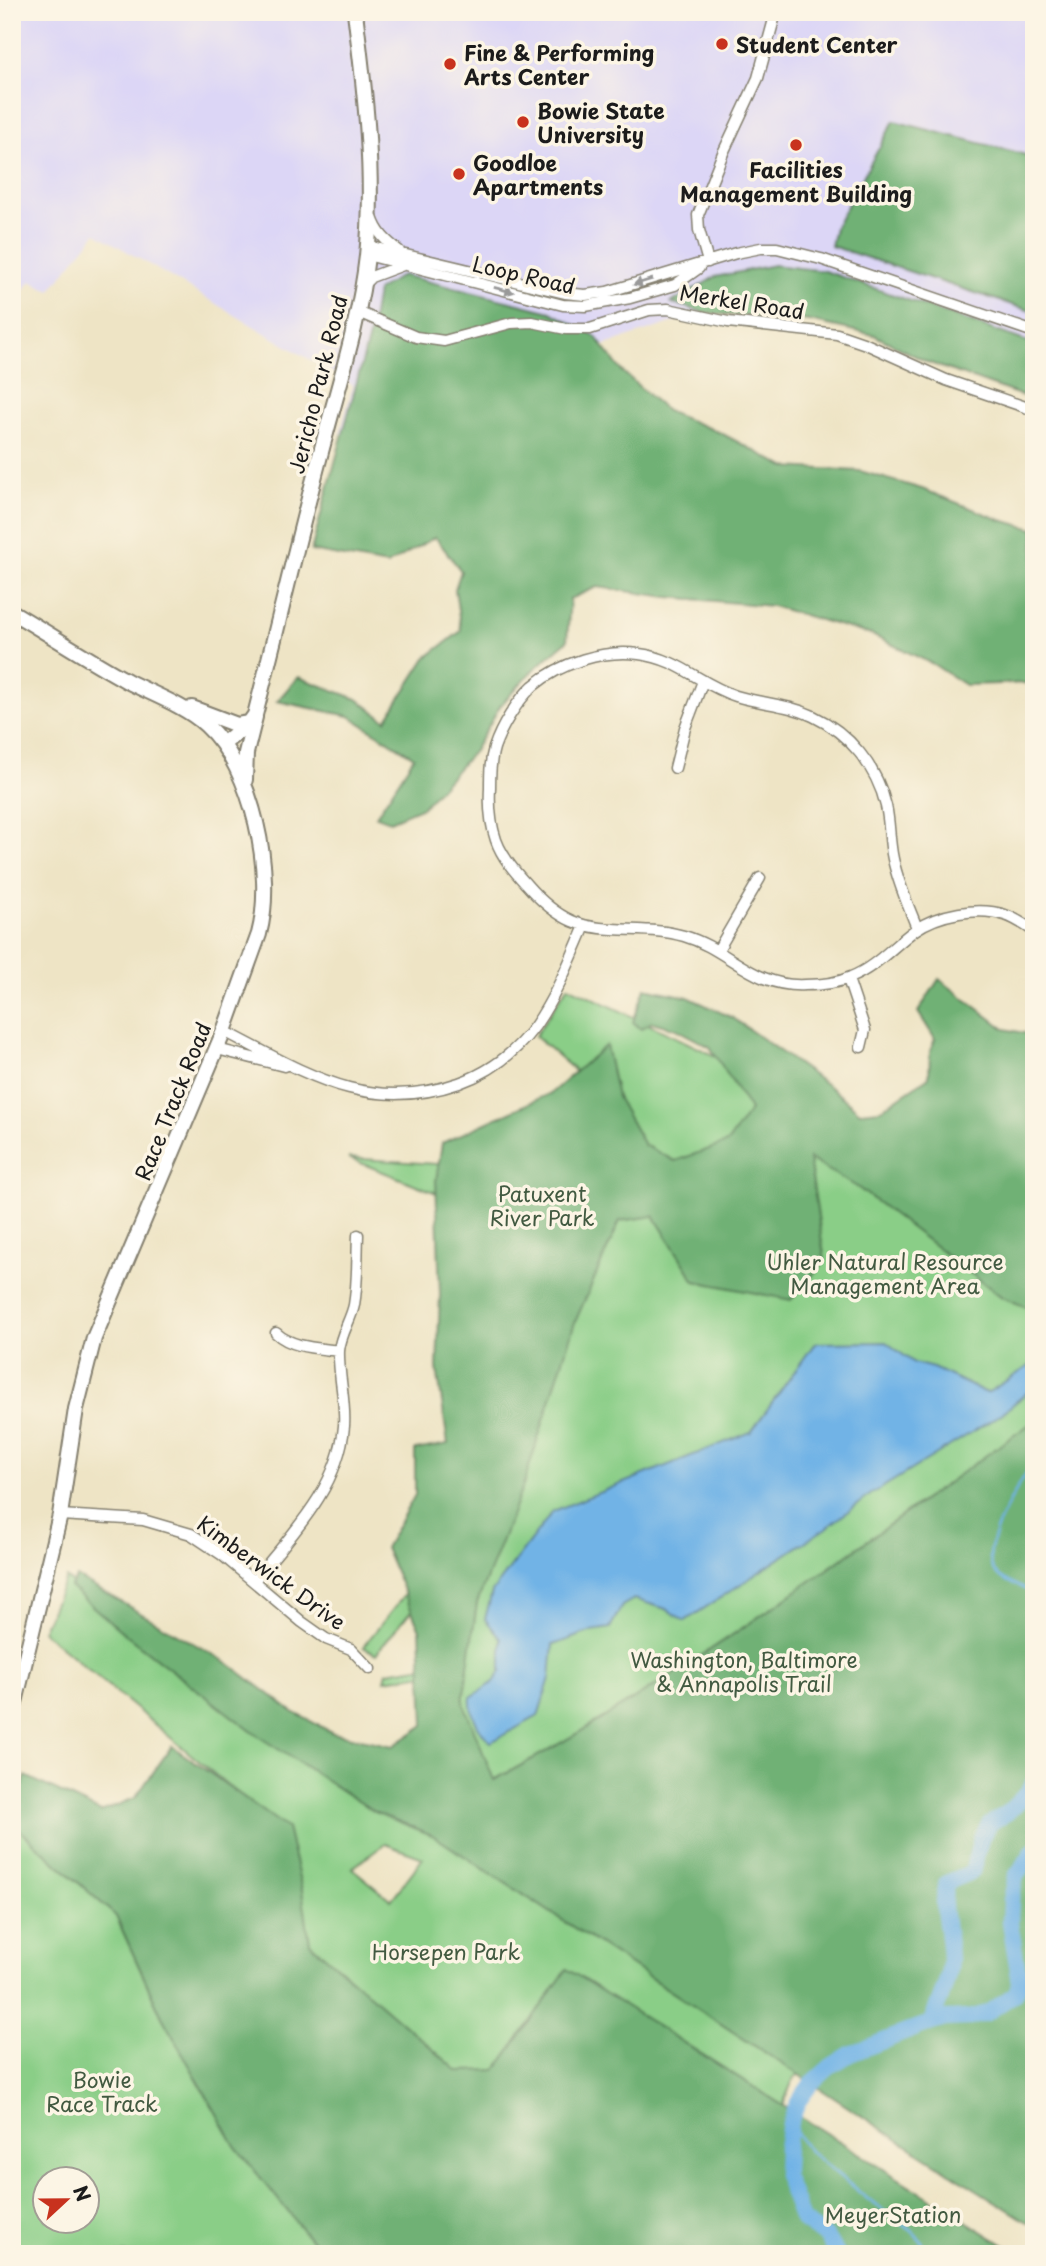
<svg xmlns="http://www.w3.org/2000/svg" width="1046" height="2266" font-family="'Playpen Sans',sans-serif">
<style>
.built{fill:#dcd6f6}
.green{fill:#8ace87;stroke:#537552;stroke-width:2;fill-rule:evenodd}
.forest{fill:#6fb174;stroke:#466648;stroke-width:2}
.water{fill:#71b3e6;stroke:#466881;stroke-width:2}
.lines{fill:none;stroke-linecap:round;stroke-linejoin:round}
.stream{stroke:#71b3e6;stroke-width:2.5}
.river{stroke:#71b3e6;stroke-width:16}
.street-casing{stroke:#858070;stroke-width:13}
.secondary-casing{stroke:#858070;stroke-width:18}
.street{stroke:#fff;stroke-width:10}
.secondary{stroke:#fff;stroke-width:14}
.oneway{fill:#999}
.poi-dot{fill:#c8321e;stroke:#fcf5e5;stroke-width:2.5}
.labels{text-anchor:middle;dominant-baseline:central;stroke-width:7;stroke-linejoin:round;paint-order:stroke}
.poi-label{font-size:21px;font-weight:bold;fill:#1c1c1c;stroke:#fcf5e5;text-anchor:start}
.street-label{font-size:21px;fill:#1c1c1c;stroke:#fcf5e5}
.park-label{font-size:21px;fill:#425a41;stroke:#fcf5e5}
</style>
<rect width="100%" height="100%" fill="#fcf5e5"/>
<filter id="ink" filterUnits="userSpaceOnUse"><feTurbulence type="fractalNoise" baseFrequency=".0143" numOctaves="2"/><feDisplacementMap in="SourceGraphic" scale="14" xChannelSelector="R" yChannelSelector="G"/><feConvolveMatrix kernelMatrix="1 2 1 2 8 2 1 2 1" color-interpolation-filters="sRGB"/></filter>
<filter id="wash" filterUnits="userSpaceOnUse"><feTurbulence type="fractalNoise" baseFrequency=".00686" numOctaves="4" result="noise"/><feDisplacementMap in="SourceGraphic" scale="28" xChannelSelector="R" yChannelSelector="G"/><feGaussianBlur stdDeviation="1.57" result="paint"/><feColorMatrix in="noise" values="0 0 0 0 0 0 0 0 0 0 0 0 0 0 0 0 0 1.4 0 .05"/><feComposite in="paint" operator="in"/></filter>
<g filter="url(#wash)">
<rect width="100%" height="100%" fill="#eee4c5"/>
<path class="built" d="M 12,12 L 1034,12 L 1034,369 L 775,288 L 340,434 L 353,385 L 96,233 L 50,291 L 31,281 L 12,304 Z"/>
<path class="green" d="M 568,986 L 728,1062 L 855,1128 L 1034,1042 L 1034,1742 L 842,2035 L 793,2080 L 785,2099 L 776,2142 L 380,2254 L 271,1821 L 42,1631 L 66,1578 L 206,1690 L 294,1736 L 426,1754 L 444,1671 L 385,1680 L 387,1672 L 443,1663 L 430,1587 L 376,1654 L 363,1647 L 436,1555 L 482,1211 L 348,1158 L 480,1167 L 602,1094 L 535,1036 ZM 385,1844 L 423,1858 L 391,1900 L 352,1868 Z
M 12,1823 L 116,1916 L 162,2017 L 322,2254 L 12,2254 ZM 46,2178 L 88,2178 L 88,2220 L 46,2220 Z"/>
<path class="forest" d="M 894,121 L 1034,157 L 1034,312 L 831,246 L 835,227 Z
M 774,265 L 825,271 L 1034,344 L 1034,400 L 927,362 L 874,335 L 809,321 L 706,313 L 671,303 L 715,277 Z
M 402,275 L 551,312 L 595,336 L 622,371 L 666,411 L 721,433 L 785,467 L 860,471 L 922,489 L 1001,520 L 1034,529 L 1034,683 L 965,685 L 933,664 L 872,635 L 772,606 L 668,597 L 597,587 L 570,599 L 567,641 L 533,670 L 500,706 L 474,751 L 423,807 L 390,821 L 376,816 L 414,757 L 349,716 L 277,701 L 298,677 L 357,699 L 386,720 L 426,658 L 461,631 L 455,589 L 461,571 L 435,537 L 387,565 L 311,551 L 370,333 L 377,291 Z
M 939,979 L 1005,1029 L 1034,1035 L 1034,1310 L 1002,1297 L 857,1187 L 809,1159 L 825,1261 L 791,1300 L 695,1281 L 654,1216 L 620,1221 L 575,1322 L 523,1486 L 477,1603 L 463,1702 L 494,1780 C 685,1679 858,1546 1034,1421 L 1034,2226 L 903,2143 L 432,1835 L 375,1812 L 255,1734 L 127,1636 L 70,1587 L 77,1577 L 228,1663 L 293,1712 L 333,1733 L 393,1746 L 424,1725 L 420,1630 L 385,1548 L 415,1495 L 415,1450 L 448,1444 L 437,1368 L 440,1294 L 436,1180 L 442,1143 L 551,1093 L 606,1045 L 617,1097 L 644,1145 L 675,1161 L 727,1143 L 750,1110 L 710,1047 L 676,1029 L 652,1022 L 641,1029 L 633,1022 L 645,988 L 688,997 L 733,1018 L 830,1087 L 860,1112 L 880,1110 L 929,1077 L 930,1051 L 935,1039 L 918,1012 Z
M 172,1746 L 287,1828 L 302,1890 L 310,1943 L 458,2071 L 496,2070 L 567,1969 L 1018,2254 L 322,2254 L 235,2146 L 162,2017 L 116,1916 L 12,1823 L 12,1813 L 26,1776 L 101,1812 L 135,1798 Z"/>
<path class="water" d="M 886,1342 L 914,1363 L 933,1368 L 987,1393 L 1034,1363 L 1034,1387 L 1000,1415 L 870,1495 L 826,1528 L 685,1621 L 666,1609 L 634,1599 L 622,1606 L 610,1628 L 592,1631 L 553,1645 L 550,1678 L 538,1716 L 491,1742 C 479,1732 469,1712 471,1697 L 494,1682 L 501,1671 L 501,1639 L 485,1619 L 492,1592 L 553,1511 L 751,1432 L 815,1343 Z"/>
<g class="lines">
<path class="stream" d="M 1034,1460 C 1021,1482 981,1543 992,1567 C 997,1580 1022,1587 1034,1593
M 790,2123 L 809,2151 L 869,2200 L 912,2231 L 921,2240 L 928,2254"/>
<path class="river" d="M 930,2024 C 938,2004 949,1982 950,1960 C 950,1934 940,1909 946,1883 L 972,1872 L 981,1839 L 989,1824 L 1007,1813 L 1027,1793 L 1034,1782
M 837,2254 L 827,2238 L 802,2220 L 785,2175 L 786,2148 L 790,2123 L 798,2102 L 811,2084 L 831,2066 L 850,2054 L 922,2026 L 945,2019 L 970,2018 L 987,2013 L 1015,1994 L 1020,1983 L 1010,1922 L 1011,1900 L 1016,1876 L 1034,1850"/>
</g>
</g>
<g filter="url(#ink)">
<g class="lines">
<defs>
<path id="street" d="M 372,217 C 377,233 386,241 399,251
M 368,246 L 565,293 L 585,295 L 607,292 L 736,253 L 761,248 L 777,248 L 821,259 L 1034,332
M 367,255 L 563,305 L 585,306 L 630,298 L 675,285 L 699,268
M 708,262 L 699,230 L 698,215 L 723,153 L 758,78 L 776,12
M 364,284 L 371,277 L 403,265
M 358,312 L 416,337 L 444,341 L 511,323 L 532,322 L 566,329 L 590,329 L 649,310 L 668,309 L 728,322 L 837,334 L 866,344 L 946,380 L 1034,410
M 675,768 L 685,728 L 703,681
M 917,928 C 908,905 898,883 893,859 C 889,842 890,823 886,806 C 877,767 849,733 813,716 C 788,704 762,704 736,696 C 699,684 680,659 639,654 C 604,649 560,663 533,686 C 517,701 501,727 494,748 C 490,761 490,774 490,788 C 489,806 490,823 496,840 C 502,857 514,871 526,884 C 539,899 554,913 572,921 C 604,935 648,925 684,936 C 729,949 753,988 805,985 C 820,985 838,983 851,977 C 876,967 893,946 915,930 C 938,914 978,906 1005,915 C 1015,918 1025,925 1034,931
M 718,950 L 760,878
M 848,979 L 865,1030 L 861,1047
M 224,1031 C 304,1072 366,1115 459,1083 C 490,1072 516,1052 535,1026 C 556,996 570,960 585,926
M 217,1049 L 284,1066
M 276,1333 C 292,1348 319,1348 339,1351
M 60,1515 L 143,1520 L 191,1534 L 221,1554 L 302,1622 L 326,1639 L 351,1649 L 370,1669
M 254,1581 C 291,1535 339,1488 344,1426 C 346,1401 338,1375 339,1351 C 340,1335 351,1320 354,1305 C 358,1282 357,1258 358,1235"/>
<path id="secondary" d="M 12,612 C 51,635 87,659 127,681 C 152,694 184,705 206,725 C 253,768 275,874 259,934 L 224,1031 L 94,1338 L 76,1409 L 60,1515 L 12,1715
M 192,708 L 237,725 L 249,723
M 223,744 L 250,722 L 255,715 C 279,622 300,529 325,437 C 341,377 360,318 367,256 C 375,175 365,92 355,12
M 245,780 L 246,753 L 255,717"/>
</defs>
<use href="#street" class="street-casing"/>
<use href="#secondary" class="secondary-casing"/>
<use href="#street" class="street"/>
<use href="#secondary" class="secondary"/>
</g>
<defs><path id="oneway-solid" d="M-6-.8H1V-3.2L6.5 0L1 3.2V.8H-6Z" transform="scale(1.75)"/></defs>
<g class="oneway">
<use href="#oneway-solid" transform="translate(643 282) rotate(163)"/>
<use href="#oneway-solid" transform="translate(504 290) rotate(14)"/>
</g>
</g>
<g class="poi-dot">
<circle cx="722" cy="44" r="7"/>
<circle cx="450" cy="64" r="7"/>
<circle cx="523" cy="122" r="7"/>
<circle cx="796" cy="145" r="7"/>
<circle cx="459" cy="174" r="7"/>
</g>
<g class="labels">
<g class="poi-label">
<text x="736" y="44">Student Center</text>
<text x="464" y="52">Fine &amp; Performing<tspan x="464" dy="24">Arts Center</tspan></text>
<text x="537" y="110">Bowie State<tspan x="537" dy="24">University</tspan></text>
<text x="473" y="162">Goodloe<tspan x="473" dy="24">Apartments</tspan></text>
<text x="796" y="169" text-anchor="middle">Facilities<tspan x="796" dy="24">Management Building</tspan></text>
</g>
<g class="street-label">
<text transform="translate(524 274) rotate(13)">Loop Road</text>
<text transform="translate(742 301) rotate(9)">Merkel Road</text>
<text transform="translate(317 384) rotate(-76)">Jericho Park Road</text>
<text transform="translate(172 1101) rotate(-68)">Race Track Road</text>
<text transform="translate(272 1572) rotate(36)">Kimberwick Drive</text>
</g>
<g class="park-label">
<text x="542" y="1193">Patuxent<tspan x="542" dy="24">River Park</tspan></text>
<text x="885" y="1261">Uhler Natural Resource<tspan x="885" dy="24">Management Area</tspan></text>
<text x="744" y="1659">Washington, Baltimore<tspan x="744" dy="24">&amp; Annapolis Trail</tspan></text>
<text x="446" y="1951">Horsepen Park</text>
<text x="102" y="2079">Bowie<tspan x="102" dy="24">Race Track</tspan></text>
<text x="893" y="2214">MeyerStation</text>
</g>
</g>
<rect width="1046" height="2266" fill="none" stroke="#fcf5e5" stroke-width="42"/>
<g transform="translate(66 2200) rotate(68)"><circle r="33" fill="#fcf5e5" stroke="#a29e95" stroke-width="2"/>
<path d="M0-5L12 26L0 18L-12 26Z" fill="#c8321e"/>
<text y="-10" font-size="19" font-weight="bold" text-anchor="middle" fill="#1c1c1c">N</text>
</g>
</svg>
